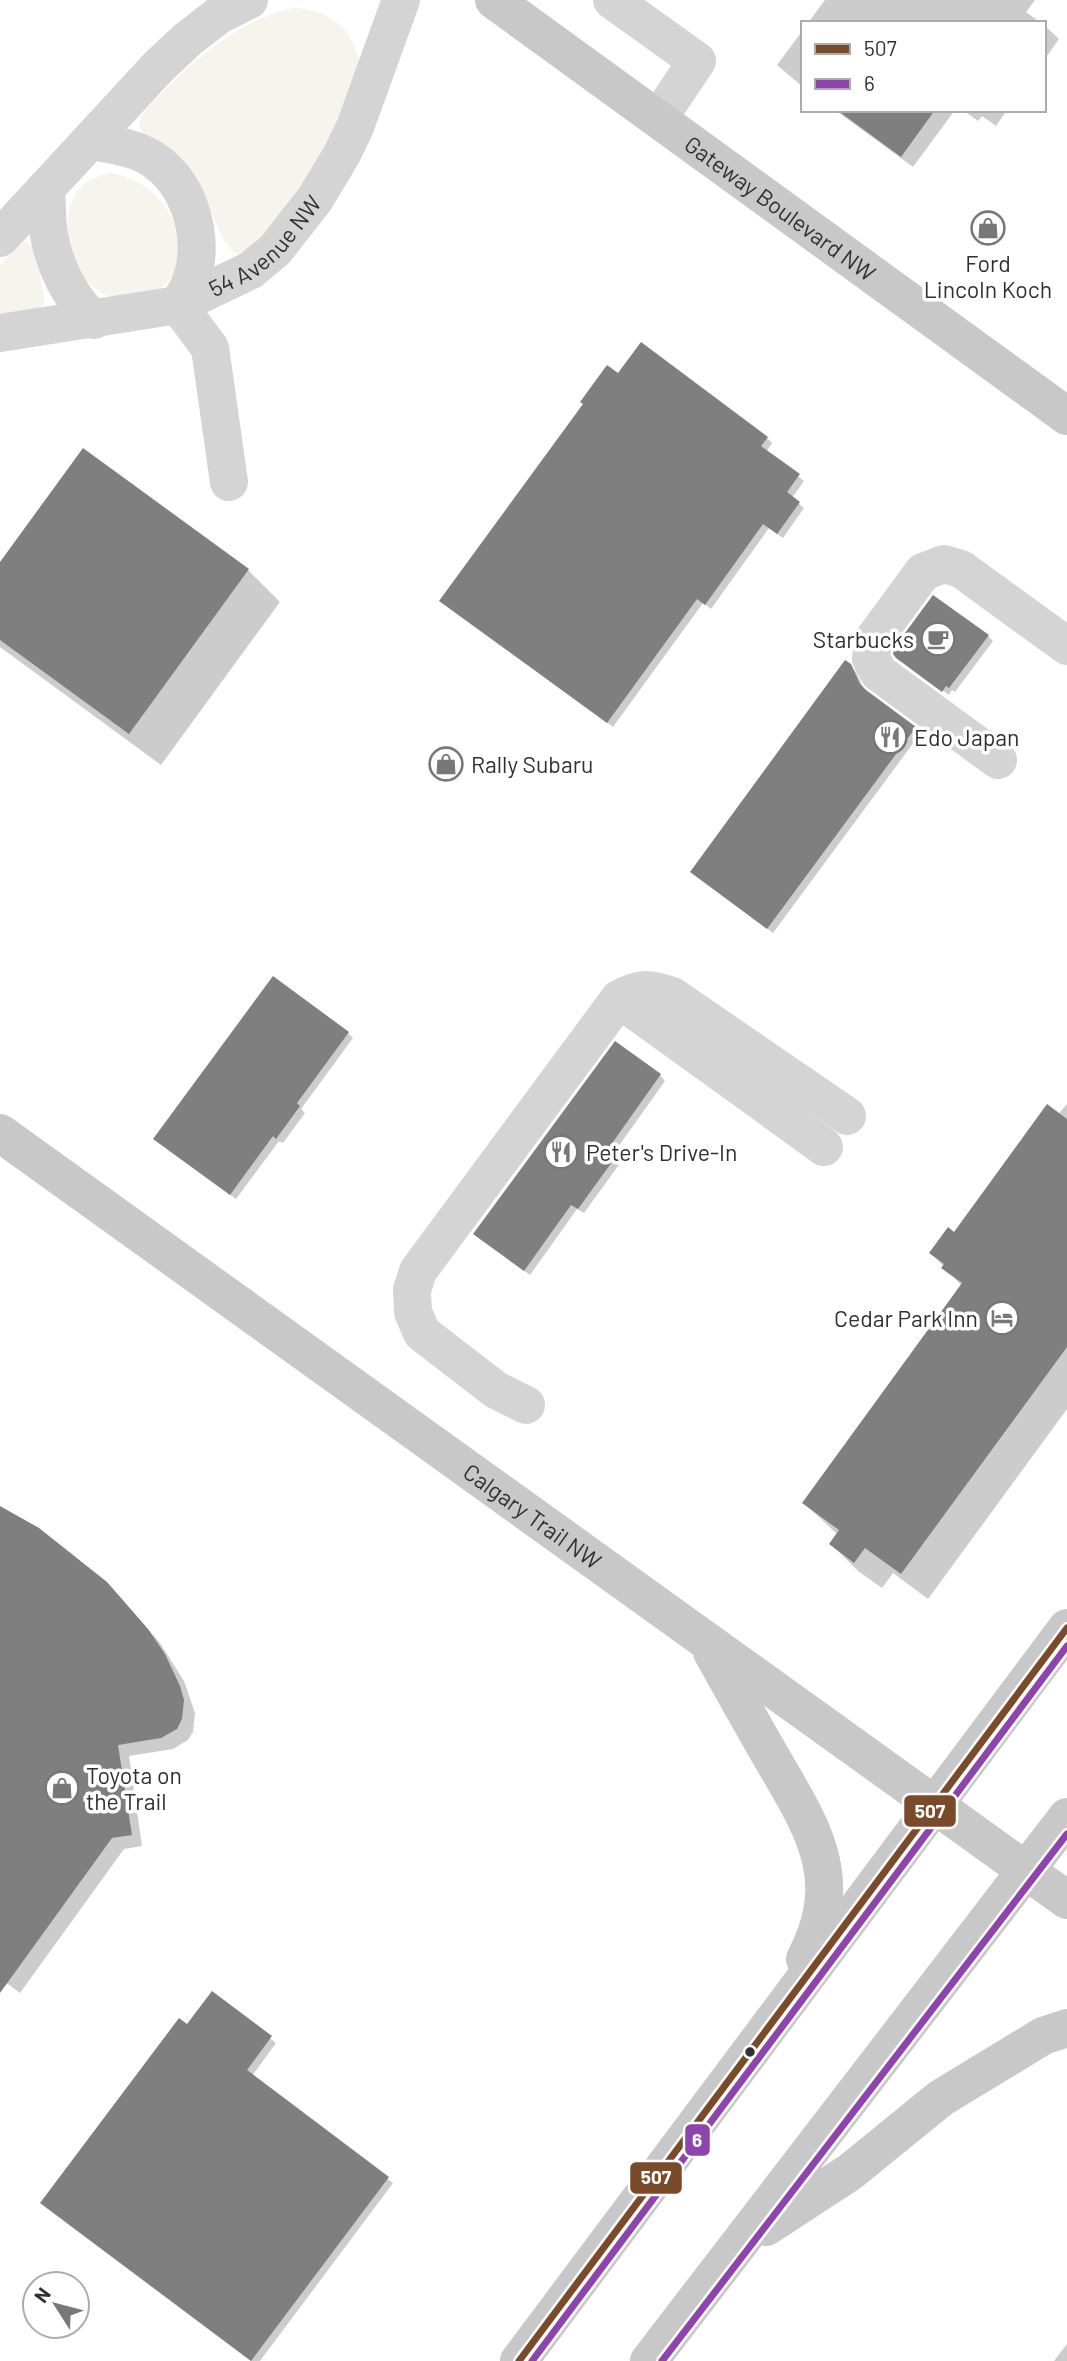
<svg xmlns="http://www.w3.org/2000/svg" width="1067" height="2361" font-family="Barlow,sans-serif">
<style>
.green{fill:#f5f5ed}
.shadow{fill:#0003}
.building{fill:#7f7f7f}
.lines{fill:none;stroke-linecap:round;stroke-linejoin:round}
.minor{stroke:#d4d4d4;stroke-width:38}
.major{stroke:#c8c8c8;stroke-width:38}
.bus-1-casing{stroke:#fff;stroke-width:12}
.bus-2-casing{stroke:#fff;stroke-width:12}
.bus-1{stroke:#7a4b2a;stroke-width:7}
.bus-2{stroke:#8e44ad;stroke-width:7}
.bus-dot{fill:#303030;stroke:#fff;stroke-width:2.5}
.labels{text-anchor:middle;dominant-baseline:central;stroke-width:7;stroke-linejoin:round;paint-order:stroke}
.street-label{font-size:23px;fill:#303030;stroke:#fff}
.poi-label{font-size:23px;fill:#303030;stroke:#fff;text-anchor:start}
.line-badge{stroke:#fff;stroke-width:2.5}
.badge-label{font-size:19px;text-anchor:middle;font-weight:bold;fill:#fff}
</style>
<rect width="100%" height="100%" fill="#fff"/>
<path class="green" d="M 294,8 C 337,11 357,33 361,75 L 309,195 L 242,256 C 221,249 218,221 206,203 C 190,180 143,149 139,123 C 143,110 153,102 162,93 C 196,57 245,17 294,8 Z
M 109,173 C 144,176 175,207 179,243 C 180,251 176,260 175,269 C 172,281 158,294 145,295 C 135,296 122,299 113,297 C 70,287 53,218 81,187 C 88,179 98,176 109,173 Z
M 26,242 L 33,246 L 35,249 L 45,302 L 34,316 L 0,321 L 0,265 L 22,243 Z"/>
<path class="shadow" d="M 825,0 L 1035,0 L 1026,12 L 1041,23 L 808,23 Z
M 1044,25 L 1059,39 L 1044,60 Z
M 803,30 L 803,87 L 777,65 Z
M 835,110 L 955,110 L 913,167 Z
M 963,110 L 1007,110 L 996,126 L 982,116 L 978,121 Z
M 619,376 L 767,438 L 772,443 L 766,452 L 804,481 L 792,498 L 804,508 L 783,538 L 769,528 L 711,609 L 703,603 L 613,727 L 441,601 Z
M 0,565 L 248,570 L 280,602 L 161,765 L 0,647 Z
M 988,636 L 993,641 L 955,692 L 952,690 L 949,695 L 899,658 Z
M 850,666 L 856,672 L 865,691 L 920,734 L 773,933 L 698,877 Z
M 348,1033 L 353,1038 L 301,1109 L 305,1113 L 283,1143 L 279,1141 L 236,1199 L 161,1144 Z
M 660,1075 L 665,1081 L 613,1154 L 621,1162 L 584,1213 L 577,1209 L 530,1275 L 480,1239 Z
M 1067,1104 L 1067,1409 L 928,1599 L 893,1573 L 882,1588 L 858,1571 L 831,1544 L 838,1535 L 804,1503 L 962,1286 L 931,1253 L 955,1234 Z
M 0,1510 L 119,1596 L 160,1643 L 184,1681 L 195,1713 L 193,1732 L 188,1740 L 173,1749 L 129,1756 L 142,1846 L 124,1849 L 20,1993 L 0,1978 Z
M 212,1994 L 276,2043 L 252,2076 L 393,2183 L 260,2361 L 251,2361 L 47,2208 Z
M 1067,2344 L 1067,2361 L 1054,2361 Z"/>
<path class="building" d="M 837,110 L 935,110 L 901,157 Z
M 641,342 L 768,437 L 761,446 L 800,474 L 787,492 L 800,502 L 777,534 L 763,524 L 705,605 L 697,599 L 607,723 L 439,601 L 583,404 L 580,402 L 607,365 L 618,373 Z
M 83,448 L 249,569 L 129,734 L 0,640 L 0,562 Z
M 933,595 L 989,635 L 949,688 L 946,686 L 942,692 L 896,658 L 893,654 L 894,648 Z
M 845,660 L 851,664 L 860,684 L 866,690 L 916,727 L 767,929 L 690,872 Z
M 273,976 L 349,1032 L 297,1103 L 300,1106 L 276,1139 L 273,1136 L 230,1195 L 153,1139 Z
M 615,1041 L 661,1074 L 608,1149 L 617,1155 L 578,1209 L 571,1205 L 524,1271 L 473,1234 Z
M 1047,1104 L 1067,1119 L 1067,1347 L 901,1574 L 865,1548 L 854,1563 L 829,1544 L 839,1530 L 802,1503 L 962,1283 L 941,1268 L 944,1264 L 929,1253 L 948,1227 L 954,1232 Z
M 0,1506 L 39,1528 L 107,1582 L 148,1629 L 165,1654 L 180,1686 L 184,1700 L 182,1719 L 177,1729 L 161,1738 L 118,1745 L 132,1835 L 112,1838 L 0,1993 Z
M 212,1991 L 272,2036 L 247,2070 L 389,2177 L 251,2361 L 40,2203 L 179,2018 L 187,2024 Z"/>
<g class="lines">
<g class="minor">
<path d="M 612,0 L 697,61 L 658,119"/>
<path d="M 92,141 C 114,145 139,148 158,163 C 192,189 205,242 191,281 C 188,290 182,298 178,305 L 210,348 L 229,482"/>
<path d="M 46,190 C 47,203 47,216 48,228 C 52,261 69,298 94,320"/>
<path d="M 0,238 L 159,66 L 188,39 L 219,15 L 249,0"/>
<path id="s1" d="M 0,333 L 178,305 L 251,270 L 275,250 L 315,199 L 342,154 L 355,127 L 401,0"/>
<path d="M 998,760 L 879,673 L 871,659 L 873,640 L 923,572 L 944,564 L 961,569 L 1067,646"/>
<path d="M 619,999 L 824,1147"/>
<path d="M 526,1405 L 496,1390 L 422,1333 L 413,1312 L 412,1290 L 418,1271 L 619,999 C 641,987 649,988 672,996 L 847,1116"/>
</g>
<g class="major">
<path id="s2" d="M 494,0 L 1067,416"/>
<path id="s3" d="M 0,1133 C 354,1390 713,1643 1067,1900"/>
<path d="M 712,1652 C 732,1688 752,1724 773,1760 C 813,1829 847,1879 805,1959"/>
<path d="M 766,2227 L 850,2172 L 941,2098 L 1043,2036 L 1067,2028"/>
<path d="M 519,2361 L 1067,1628"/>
<path d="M 649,2361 L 1067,1817"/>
</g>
<defs>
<path id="bus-1" d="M 519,2361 L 1067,1628"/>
<path id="bus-2" d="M 532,2361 L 1067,1646
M 662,2361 L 1067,1834"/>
</defs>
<use href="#bus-1" class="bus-1-casing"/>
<use href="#bus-2" class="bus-2-casing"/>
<use href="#bus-1" class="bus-1"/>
<use href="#bus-2" class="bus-2"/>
</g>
<defs>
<symbol id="shop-ring" viewBox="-11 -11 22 22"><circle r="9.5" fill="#fff" stroke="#787878" stroke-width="1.5"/><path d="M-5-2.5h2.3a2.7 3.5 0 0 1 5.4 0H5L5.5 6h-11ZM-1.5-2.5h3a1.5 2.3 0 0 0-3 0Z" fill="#787878"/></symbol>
<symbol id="cafe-ring" viewBox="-11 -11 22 22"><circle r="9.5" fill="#fff" stroke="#787878" stroke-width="1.5"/><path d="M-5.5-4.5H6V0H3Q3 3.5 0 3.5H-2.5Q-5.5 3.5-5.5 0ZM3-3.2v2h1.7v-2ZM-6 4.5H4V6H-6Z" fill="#787878"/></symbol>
<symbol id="restaurant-ring" viewBox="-11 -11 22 22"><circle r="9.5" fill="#fff" stroke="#787878" stroke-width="1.5"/><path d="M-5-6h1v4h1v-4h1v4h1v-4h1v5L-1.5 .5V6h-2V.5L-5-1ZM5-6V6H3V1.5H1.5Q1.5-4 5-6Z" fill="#787878"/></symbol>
<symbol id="hotel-ring" viewBox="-11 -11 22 22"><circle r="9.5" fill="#fff" stroke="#787878" stroke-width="1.5"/><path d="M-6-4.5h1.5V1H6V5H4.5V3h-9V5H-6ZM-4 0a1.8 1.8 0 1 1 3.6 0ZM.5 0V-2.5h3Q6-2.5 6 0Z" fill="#787878"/></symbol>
</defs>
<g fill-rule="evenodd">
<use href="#shop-ring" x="969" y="209" width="38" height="38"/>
<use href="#cafe-ring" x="919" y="620" width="38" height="38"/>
<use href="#restaurant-ring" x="871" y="718" width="38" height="38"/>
<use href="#shop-ring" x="427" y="745" width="38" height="38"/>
<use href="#restaurant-ring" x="542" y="1133" width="38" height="38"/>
<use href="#hotel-ring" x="983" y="1299" width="38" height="38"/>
<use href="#shop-ring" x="43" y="1769" width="38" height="38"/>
</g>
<circle class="bus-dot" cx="750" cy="2052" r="6"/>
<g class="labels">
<g class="street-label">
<text stroke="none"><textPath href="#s2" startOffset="354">Gateway Boulevard NW</textPath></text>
<text stroke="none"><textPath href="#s1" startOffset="287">54 Avenue NW</textPath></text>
<text stroke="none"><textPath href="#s3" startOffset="656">Calgary Trail NW</textPath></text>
</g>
<g class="poi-label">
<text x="988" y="263" text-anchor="middle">Ford<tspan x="988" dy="26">Lincoln Koch</tspan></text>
<text x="914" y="639" text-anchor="end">Starbucks</text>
<text x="914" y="737">Edo Japan</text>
<text x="471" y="764">Rally Subaru</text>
<text x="586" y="1152">Peter's Drive-In</text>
<text x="978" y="1318" text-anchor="end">Cedar Park Inn</text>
<text x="86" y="1775">Toyota on<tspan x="86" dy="26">the Trail</tspan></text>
</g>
</g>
<g class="line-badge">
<rect x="903" y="1794" width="54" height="34" rx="7" fill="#7a4b2a"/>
<rect x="684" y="2123" width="27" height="34" rx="7" fill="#8e44ad"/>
<rect x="629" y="2161" width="54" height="34" rx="7" fill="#7a4b2a"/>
</g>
<g class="badge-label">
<text x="930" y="1818">507</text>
<text x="697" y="2147">6</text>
<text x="656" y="2184">507</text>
</g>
<rect x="801" y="21" width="245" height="91" fill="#ffffff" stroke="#acacac" stroke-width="2"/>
<rect x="815" y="44" width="35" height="10" fill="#7a4b2a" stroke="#acacac" stroke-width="2"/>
<text x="864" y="56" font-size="21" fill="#303030">507</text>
<rect x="815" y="79" width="35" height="10" fill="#8e44ad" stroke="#acacac" stroke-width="2"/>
<text x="864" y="91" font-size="21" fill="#303030">6</text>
<g transform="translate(56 2305) rotate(306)"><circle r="33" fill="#ffffff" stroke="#acacac" stroke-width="2"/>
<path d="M0-5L12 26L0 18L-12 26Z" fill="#787878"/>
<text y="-10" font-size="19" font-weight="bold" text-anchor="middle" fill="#303030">N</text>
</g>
</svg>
